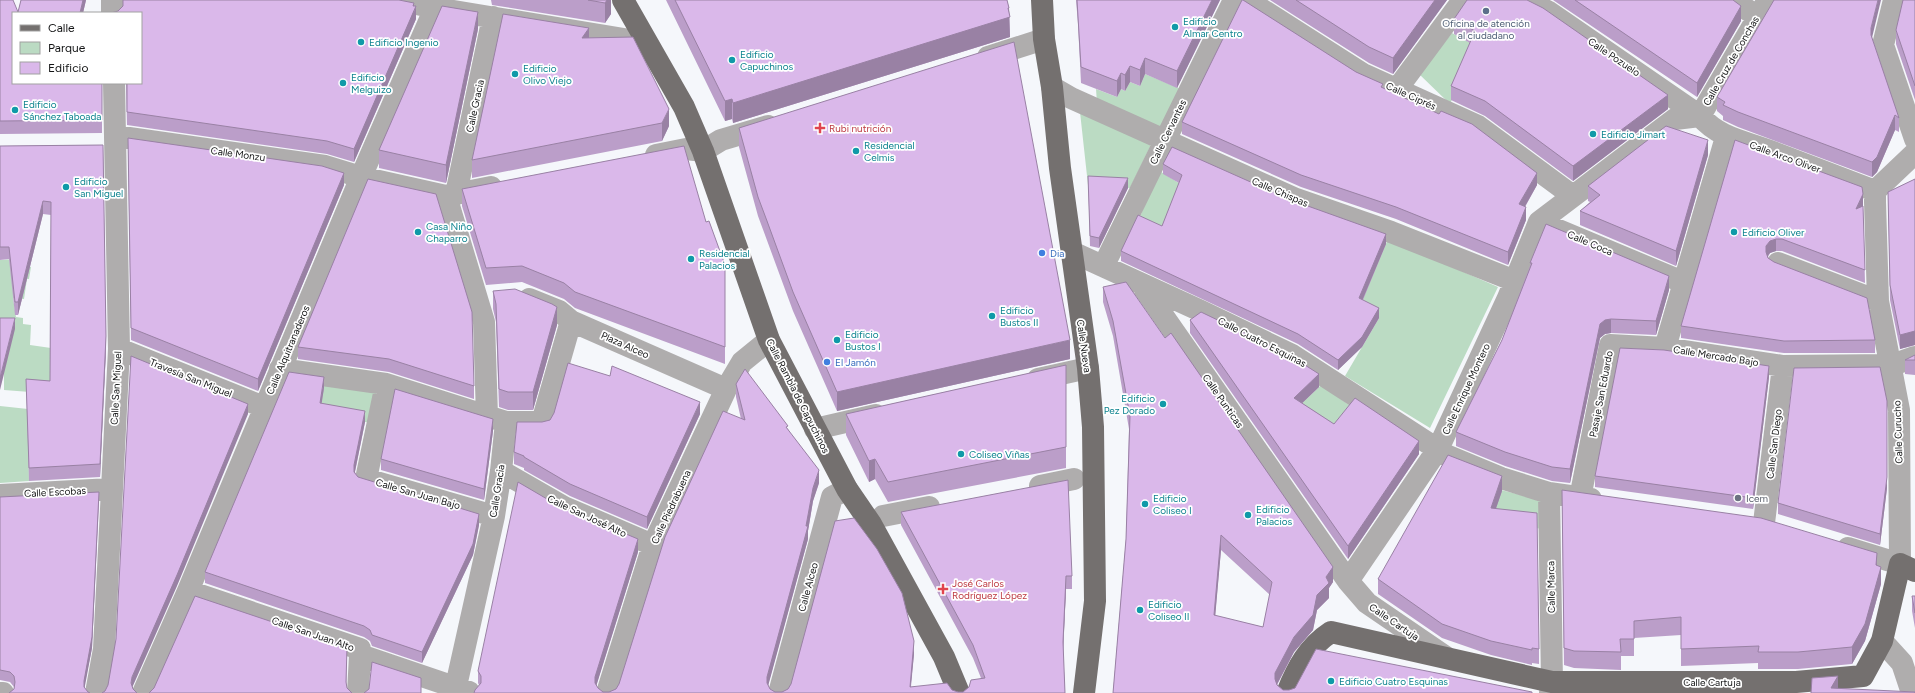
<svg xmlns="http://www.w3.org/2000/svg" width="1915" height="693" font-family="Figtree,sans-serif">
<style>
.green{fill:#bbdbc3}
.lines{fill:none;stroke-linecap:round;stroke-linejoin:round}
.minor{stroke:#afadad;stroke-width:22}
.major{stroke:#74706f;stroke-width:22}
.wall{fill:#bb9ec9;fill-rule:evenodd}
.shaded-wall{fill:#9981a4}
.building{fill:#dab8ea;stroke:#9981a4;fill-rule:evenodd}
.service-dot{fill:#5c6f8a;stroke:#fff;stroke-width:1.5}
.culture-dot{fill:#0f9aa8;stroke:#fff;stroke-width:1.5}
.health-dot{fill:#e0444e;stroke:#fff;stroke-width:1.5}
.shop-dot{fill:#3f7fe0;stroke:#fff;stroke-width:1.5}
.worship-dot{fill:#6b7280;stroke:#fff;stroke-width:1.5}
.labels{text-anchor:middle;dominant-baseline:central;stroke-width:3.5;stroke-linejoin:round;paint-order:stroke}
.culture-label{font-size:10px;fill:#0d838f;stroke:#fff;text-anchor:start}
.service-label{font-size:10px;fill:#4e5e75;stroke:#fff}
.street-label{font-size:10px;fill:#131415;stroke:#fff}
.health-label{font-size:10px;fill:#be3a42;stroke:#fff;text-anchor:start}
.shop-label{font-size:10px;fill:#366cbe;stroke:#fff;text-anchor:start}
.worship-label{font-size:10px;fill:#5b616d;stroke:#fff;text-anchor:start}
</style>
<rect width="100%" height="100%" fill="#f5f7fb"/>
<path class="green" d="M 1452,33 L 1476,46 L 1450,104 L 1419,74 Z
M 1145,74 L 1181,89 L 1161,132 L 1097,103 L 1096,89 L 1117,97 L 1121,89 L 1125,91 L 1130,82 L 1140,86 Z
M 1080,112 L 1151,145 L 1130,188 L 1088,185 Z
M 1158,170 L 1182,185 L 1171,236 L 1137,225 Z
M 1388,239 L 1498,287 L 1430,428 L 1345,376 L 1379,318 L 1359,308 Z
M 15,259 L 15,264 L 31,267 L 29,279 L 27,279 L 24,299 L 13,298 L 16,317 L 23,318 L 23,324 L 31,325 L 30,345 L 72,351 L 56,394 L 4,390 L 4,372 L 0,329 L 0,260 Z
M 324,383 L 377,388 L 371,423 L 320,414 Z
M 1321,385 L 1356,410 L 1331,440 L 1294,411 Z
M 0,406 L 28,409 L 29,481 L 0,483 Z
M 1501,490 L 1541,500 L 1543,529 L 1523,526 L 1483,552 Z"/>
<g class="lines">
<path class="minor" d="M 112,0 L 112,13
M 399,0 L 435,8 L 642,42
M 1247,0 L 1363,74 L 1478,126 L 1573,196
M 1526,0 L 1549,12 L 1700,116 C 1720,139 1745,141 1773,152 C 1807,165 1841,178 1875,191
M 1732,0 L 1757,16
M 1894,0 L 1883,45 L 1915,139
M 988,57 L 1044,39
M 1052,87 L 1071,98 L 1296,199 L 1391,232 L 1515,281
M 1397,89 L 1463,0
M 115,136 L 325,166 L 361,177 L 446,196 L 491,187
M 656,155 L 686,149 L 703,151 L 721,140 L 768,126
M 456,194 L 493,17
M 446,196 L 484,322 L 487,416 L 506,422 L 501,471 L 494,516 L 456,686 L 461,693
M 1539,222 L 1685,283
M 1072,252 L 1201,311 L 1292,355 L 1448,456 L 1501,478 L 1549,493 L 1591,499
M 1778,263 L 1878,301
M 1104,265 L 1234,0
M 1141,284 L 1348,581 L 1367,603 L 1446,657
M 529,299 L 559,311 L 571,321 L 726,389
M 1665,348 L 1726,137
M 119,349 L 264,407
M 280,369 L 386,384 L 487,416
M 1038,379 L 1088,368
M 386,384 L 366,479 L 494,516
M 506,422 L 542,422 L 571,321
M 815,429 L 876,415
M 501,471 L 564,507 L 653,545
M 1040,486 L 1074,479
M 1549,493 L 1552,682 L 1550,693
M 0,495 L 111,489
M 1580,498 L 1610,345 L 1665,348 L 1783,366 L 1892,365 L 1915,357
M 883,516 L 929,507
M 1764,523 L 1783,366
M 1848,548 L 1900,564 L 1899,410 L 1878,301 L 1875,202 L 1875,191 L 1915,153
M 1348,581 L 1438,449 L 1508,298 L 1539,222 L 1675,119 L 1700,116 L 1768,0
M 188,591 L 360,649 L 360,655 L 469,692
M 1882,641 L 1902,663 L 1912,693
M 0,693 L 3,693
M 96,693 L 104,649 L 119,349 L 114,83
M 143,693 L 188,591 L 361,177 L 435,8 L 435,0
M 358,693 L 360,655
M 607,693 L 653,545 L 726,389 L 742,362 L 769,340
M 779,693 L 832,497 L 847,489"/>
<path class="major" d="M 623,0 L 684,107 L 703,151 L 769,340 L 847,489 L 871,524 L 944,657 L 959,693
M 1042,0 L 1044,39 L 1052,87 L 1060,168 L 1088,368 L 1093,427 L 1095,601 L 1084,693
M 1287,693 C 1297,668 1308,647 1331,632 L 1552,682 L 1796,682 L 1863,676 L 1882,641 L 1900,564 L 1915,571"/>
</g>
<path class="wall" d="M 0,0 L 18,12 L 21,0 L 86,0 L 83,13 L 13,13 L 102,83 L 102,133 L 0,134 Z
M 491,0 L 611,0 L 611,14 L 605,23 L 492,5 Z
M 666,0 L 1007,0 L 1009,8 L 1010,37 L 733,123 L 732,119 L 725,121 Z
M 1076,0 L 1220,0 L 1177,88 L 1145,74 L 1140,86 L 1130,82 L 1125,91 L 1121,89 L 1117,97 L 1081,83 L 1078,24 Z
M 1270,0 L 1447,0 L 1393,74 L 1369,63 Z
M 1553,0 L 1733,0 L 1741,21 L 1697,97 Z
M 1915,0 L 1915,100 L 1896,44 L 1896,30 Z
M 414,6 L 416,19 L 354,162 L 327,154 L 127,125 L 126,83 Z
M 1454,19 L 1668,109 L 1573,181 L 1485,116 L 1451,100 L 1451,86 L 1470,43 L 1454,34 Z
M 478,29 L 446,183 L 379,168 L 379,150 Z
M 1872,37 L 1899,118 L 1899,132 L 1895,130 L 1877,172 L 1872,177 L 1738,127 L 1723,120 L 1723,116 L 1717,111 L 1717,97 Z
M 589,38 L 669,126 L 662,141 L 472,178 L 472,160 Z
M 1356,72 L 1383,87 L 1537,185 L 1525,207 L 1526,220 L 1508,265 L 1396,219 L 1301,187 L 1182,134 L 1182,122 Z
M 739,128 L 1070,359 L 837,411 L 793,311 L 758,216 L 739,147 Z
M 1735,140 L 1863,206 L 1865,283 L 1782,251 L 1776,251 L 1770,253 L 1768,257 L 1768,258 L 1875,340 L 1875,353 L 1784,353 L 1681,338 L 1681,326 Z
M 103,145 L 106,349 L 100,477 L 29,481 L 26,379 L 50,381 L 51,215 L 43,214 L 18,315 L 15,315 L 9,259 L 0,260 L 0,146 Z
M 128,150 L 344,185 L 258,391 L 131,340 Z
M 1708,155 L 1676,266 L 1580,225 L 1580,211 L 1590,202 L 1588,201 L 1588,186 Z
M 1163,164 L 1386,244 L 1363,300 L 1379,318 L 1362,347 L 1338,370 L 1298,344 L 1121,261 L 1121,251 L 1162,226 L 1179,183 L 1163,174 Z
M 1088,176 L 1128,188 L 1099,248 L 1090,246 Z
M 368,179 L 474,386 L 474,399 L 389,372 L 298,359 L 298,347 Z
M 1915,179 L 1915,345 L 1900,349 L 1890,300 L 1888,192 Z
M 462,189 L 706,222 L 725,265 L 725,364 L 575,308 L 564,299 L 522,282 L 486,285 L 462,206 Z
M 1530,263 L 1669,290 L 1656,335 L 1611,333 L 1605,334 L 1600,338 L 1570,483 L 1552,481 L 1505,466 L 1456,446 L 1456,432 L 1502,340 L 1530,266 Z
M 1103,287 L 1333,582 L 1329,588 L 1329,598 L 1317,610 L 1313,630 L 1294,652 L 1277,685 L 1283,690 L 1289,690 L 1532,692 L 1113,693 L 1126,539 L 1129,429 L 1113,336 L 1103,302 ZM 1221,550 L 1270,595 L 1263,627 L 1215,616 Z
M 493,291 L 557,325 L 533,410 L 508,410 L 499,407 L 496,322 L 493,309 Z
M 1190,320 L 1319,387 L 1302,403 L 1334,424 L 1419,454 L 1348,559 L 1190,333 Z
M 1915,355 L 1915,375 L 1905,374 L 1905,360 Z
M 1066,365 L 1066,468 L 888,502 L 875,479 L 869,482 L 846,435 L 846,414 Z
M 1769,377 L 1753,509 L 1595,487 L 1595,476 Z
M 736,384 L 788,429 L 819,483 L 813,501 L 808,531 L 808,539 L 768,685 L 770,689 L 775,692 L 782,692 L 914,654 L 911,687 L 952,690 L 958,692 L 963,692 L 981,678 L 973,658 L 901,525 L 901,512 L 1072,576 L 1072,589 L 1066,589 L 1063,649 L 1065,693 L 474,693 L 479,685 L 478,683 L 478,671 L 638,552 L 596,686 L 598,688 L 603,692 L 609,692 L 616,689 L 619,684 L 741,419 L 736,397 Z
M 324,388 L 321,404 L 365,422 L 355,472 L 358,477 L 479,525 L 473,555 L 422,663 L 372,646 L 370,641 L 364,637 L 205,583 L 205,572 Z
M 700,414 L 647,529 L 570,496 L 524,470 L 524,468 L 514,464 L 514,452 L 542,422 Z
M 493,431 L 484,500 L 381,470 L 381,459 Z
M 1887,488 L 1880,545 L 1778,514 L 1778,503 Z
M 1502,491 L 1496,508 L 1539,649 L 1539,664 L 1532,663 L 1532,665 L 1491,655 L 1442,638 L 1378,594 L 1378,579 Z
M 0,497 L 99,502 L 92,648 L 84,687 L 88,692 L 14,689 L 14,687 L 10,682 L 0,680 Z
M 1562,507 L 1877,566 L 1881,584 L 1865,641 L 1852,664 L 1798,669 L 1758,669 L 1758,663 L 1681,666 L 1681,635 L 1634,638 L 1634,656 L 1621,656 L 1621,670 L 1574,668 L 1564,665 Z
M 1912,596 L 1915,596 L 1915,628 L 1912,611 Z"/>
<path class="shaded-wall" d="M 83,0 L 86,0 L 83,13 L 80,13 Z
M 607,0 L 611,0 L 611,14 L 605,23 L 605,3 Z
M 1212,0 L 1220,0 L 1177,88 L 1177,71 Z
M 1435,0 L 1447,0 L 1393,74 L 1393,58 Z
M 1878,0 L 1881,0 L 1871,42 L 1871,28 Z
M 414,3 L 414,12 L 416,6 L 416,19 L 354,162 L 354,149 Z
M 1741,6 L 1741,21 L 1697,97 L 1697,83 Z
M 1009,8 L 1010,37 L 733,123 L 733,103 Z
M 478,12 L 478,29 L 446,183 L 446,165 Z
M 589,28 L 589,46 L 582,38 Z
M 1145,58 L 1145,74 L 1140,86 L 1140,70 Z
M 1130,66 L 1130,82 L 1125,91 L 1125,75 Z
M 1121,73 L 1121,89 L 1117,97 L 1117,81 Z
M 1668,95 L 1668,109 L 1573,181 L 1573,166 Z
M 732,99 L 732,119 L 725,121 L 725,101 Z
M 669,109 L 669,126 L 662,141 L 662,123 Z
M 1895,115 L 1895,130 L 1877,172 L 1872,177 L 1872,162 Z
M 1708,140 L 1708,155 L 1676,266 L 1676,251 Z
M 344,173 L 344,185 L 258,391 L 258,379 Z
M 1537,173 L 1537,185 L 1519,217 L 1519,204 Z
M 1128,178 L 1128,188 L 1099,248 L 1099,238 Z
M 1863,194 L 1863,206 L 1856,209 Z
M 43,201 L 43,214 L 18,315 L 18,302 Z
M 1526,207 L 1526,220 L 1508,265 L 1508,252 Z
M 1386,234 L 1386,244 L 1359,308 L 1359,298 Z
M 1776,239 L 1776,251 L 1770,253 L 1766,258 L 1766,246 L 1770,241 Z
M 1669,276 L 1669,290 L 1656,335 L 1656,321 Z
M 557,307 L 557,325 L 533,410 L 533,392 Z
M 1379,308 L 1379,318 L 1362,347 L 1338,370 L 1338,360 Z
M 15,318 L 15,329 L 0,390 L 0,378 Z
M 1611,319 L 1611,333 L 1605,334 L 1600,338 L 1570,483 L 1570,469 L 1600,324 L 1605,320 Z
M 1915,331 L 1915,345 L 1900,349 L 1900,335 Z
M 106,336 L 106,349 L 100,477 L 100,464 Z
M 1070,340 L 1070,359 L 837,411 L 837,392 Z
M 1769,366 L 1769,377 L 1753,509 L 1753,498 Z
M 1319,374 L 1319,387 L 1294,411 L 1294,398 Z
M 324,377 L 324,388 L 320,414 L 320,403 Z
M 700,402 L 700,414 L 647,529 L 647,517 Z
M 248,404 L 248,414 L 177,586 L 132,688 L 131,683 L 132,677 Z
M 365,411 L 365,422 L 354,476 L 354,465 Z
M 493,419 L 493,431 L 484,500 L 484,489 Z
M 1419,441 L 1419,454 L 1348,559 L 1348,546 Z
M 875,459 L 875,479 L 869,482 L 869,461 Z
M 819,470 L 819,483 L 813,501 L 808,531 L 808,539 L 767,690 L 767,677 L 806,526 L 813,488 Z
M 1502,476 L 1502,491 L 1491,523 L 1491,508 Z
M 1887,477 L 1887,488 L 1880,545 L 1880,534 Z
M 99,492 L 92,648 L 84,691 L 84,681 Z
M 479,514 L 479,525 L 473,555 L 422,663 L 422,652 Z
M 1221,535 L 1221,550 L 1214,630 L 1214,615 Z
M 638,539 L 638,552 L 595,690 L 595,677 Z
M 1877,553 L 1877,570 L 1876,565 Z
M 1333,567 L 1333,582 L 1329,588 L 1329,598 L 1317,610 L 1313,630 L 1294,652 L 1275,688 L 1275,673 L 1294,637 L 1317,595 L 1326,577 Z
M 1881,567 L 1881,584 L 1865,641 L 1852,664 L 1852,647 Z
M 1066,576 L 1066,589 L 1063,655 L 1063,642 Z
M 914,641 L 914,654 L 910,693 L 910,687 Z
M 347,647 L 347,658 L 346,693 L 346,682 Z
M 1838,676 L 1838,691 L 1831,688 Z"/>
<path class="building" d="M 0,0 L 13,0 L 18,12 L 21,0 L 83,0 L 80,13 L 13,13 L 13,83 L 102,83 L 102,120 L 0,121 Z
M 123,0 L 399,0 L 414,3 L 413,6 L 416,6 L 354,149 L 327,141 L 127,112 L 127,83 L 141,83 L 141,13 L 111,13 L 118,11 L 123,6 Z
M 588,0 L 607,0 L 605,3 Z
M 675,0 L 1007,0 L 1009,8 L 1008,8 L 1010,17 L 733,103 L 732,99 L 725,101 Z
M 1077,0 L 1212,0 L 1177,71 L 1145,58 L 1140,70 L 1130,66 L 1125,75 L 1121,73 L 1117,81 L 1081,67 Z
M 1242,0 L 1243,0 L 1356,72 L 1383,84 L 1381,87 L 1439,114 L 1441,111 L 1472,124 L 1537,173 L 1519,204 L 1526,207 L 1508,252 L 1396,207 L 1301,175 L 1182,122 Z
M 1296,0 L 1435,0 L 1393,58 L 1369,47 Z
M 1467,0 L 1527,0 L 1543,8 L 1668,95 L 1573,166 L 1485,101 L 1451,86 L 1475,31 L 1454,19 Z
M 1575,0 L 1733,0 L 1741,6 L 1697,83 Z
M 1774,0 L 1878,0 L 1871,28 L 1871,35 L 1899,118 L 1895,115 L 1877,157 L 1872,162 L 1738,112 L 1723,105 L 1725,102 L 1717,97 Z
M 1903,0 L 1915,0 L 1915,86 L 1896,30 Z
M 442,6 L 478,12 L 446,165 L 379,150 Z
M 503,14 L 589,28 L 582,38 L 633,37 L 669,109 L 662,123 L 472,160 Z
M 1014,42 L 1070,340 L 837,392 L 793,292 L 767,221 L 758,197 L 739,128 Z
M 1666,126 L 1708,140 L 1676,251 L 1580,211 L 1600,195 L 1588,186 Z
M 128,138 L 322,166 L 344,173 L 258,379 L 131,328 Z
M 1735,140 L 1862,187 L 1863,194 L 1856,209 L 1863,206 L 1865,270 L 1782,239 L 1776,239 L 1770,241 L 1766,246 L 1766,252 L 1768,258 L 1774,262 L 1867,298 L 1875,340 L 1784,341 L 1681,326 Z
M 103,145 L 106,336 L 100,464 L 29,468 L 26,379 L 50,381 L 51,202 L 43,201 L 18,302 L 15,302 L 9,247 L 0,247 L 0,146 Z
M 684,146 L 706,222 L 709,221 L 725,265 L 725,347 L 575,292 L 564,283 L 522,266 L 486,268 L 462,189 Z
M 1172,147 L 1291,200 L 1386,234 L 1359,298 L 1379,308 L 1362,337 L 1338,360 L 1298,334 L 1121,251 L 1138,215 L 1162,226 L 1182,175 L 1163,164 Z
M 1088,176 L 1128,178 L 1099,238 L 1090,236 Z
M 368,179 L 436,194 L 472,312 L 474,386 L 389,359 L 298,347 Z
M 1915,179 L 1915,331 L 1900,335 L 1890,285 L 1888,192 Z
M 1546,224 L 1669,276 L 1656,321 L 1611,319 L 1605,320 L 1600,324 L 1570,469 L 1552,467 L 1505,452 L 1456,432 L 1502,340 L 1532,263 L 1530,263 Z
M 1126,282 L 1165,338 L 1171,333 L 1333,567 L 1326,577 L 1329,583 L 1317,595 L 1313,615 L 1294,637 L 1275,673 L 1275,679 L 1277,685 L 1283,690 L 1289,690 L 1295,688 L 1316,649 L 1532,692 L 1532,693 L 1113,693 L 1126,539 L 1130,416 L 1113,321 L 1103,287 ZM 1221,535 L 1272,582 L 1263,627 L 1214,615 Z
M 515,289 L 552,304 L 557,307 L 533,392 L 508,392 L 499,389 L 496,304 L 493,291 Z
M 1201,312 L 1286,353 L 1319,374 L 1294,398 L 1334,424 L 1355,398 L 1419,441 L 1348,546 L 1190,320 Z
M 0,318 L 15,318 L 0,378 Z
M 1620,348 L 1664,350 L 1769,366 L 1753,498 L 1595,476 Z
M 1915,355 L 1915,360 L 1905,360 Z
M 131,356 L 248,404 L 177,575 L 132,677 L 131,683 L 133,689 L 137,693 L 102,693 L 105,691 L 108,685 L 116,639 Z
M 568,363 L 610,376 L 612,366 L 700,402 L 647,517 L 570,484 L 524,457 L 524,456 L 514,452 L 517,422 L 542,422 L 550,420 L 554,413 Z
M 1066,365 L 1066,447 L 888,482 L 875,459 L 869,461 L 846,414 Z
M 1880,367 L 1887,401 L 1887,477 L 1880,534 L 1778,503 L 1794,368 Z
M 745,369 L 788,426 L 786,427 L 819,470 L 813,488 L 806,526 L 808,526 L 767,677 L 767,683 L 770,689 L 775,692 L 782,692 L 788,689 L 791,684 L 835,521 L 854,518 L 877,549 L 902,593 L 914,641 L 910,687 L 947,683 L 952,690 L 958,692 L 963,692 L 969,687 L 971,680 L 985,678 L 973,645 L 901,512 L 1068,480 L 1072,576 L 1066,576 L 1063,642 L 1065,693 L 474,693 L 475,690 L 481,683 L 481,676 L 478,671 L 518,482 L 559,506 L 638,539 L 595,677 L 595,683 L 598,688 L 603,692 L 609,692 L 616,689 L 619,684 L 665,537 L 723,411 L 745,420 L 736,384 Z
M 289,372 L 324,377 L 320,403 L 365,411 L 354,465 L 354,472 L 358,477 L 479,514 L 473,544 L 422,652 L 372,635 L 370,630 L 364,626 L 205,572 Z
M 395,389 L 493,419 L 484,489 L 381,459 Z
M 1448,455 L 1502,476 L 1491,508 L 1537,513 L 1539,649 L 1532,648 L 1532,650 L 1491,641 L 1442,624 L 1378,579 Z
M 1562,490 L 1761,518 L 1877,553 L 1876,565 L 1881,567 L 1865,624 L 1852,647 L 1798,652 L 1758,652 L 1759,646 L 1681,649 L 1681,617 L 1634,621 L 1634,639 L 1620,639 L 1621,652 L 1574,651 L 1564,648 Z
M 99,492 L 92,637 L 84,681 L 84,687 L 88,692 L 90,693 L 9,693 L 14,689 L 15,682 L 14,676 L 10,672 L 0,670 L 0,497 Z
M 195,596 L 347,647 L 346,682 L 347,688 L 352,693 L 149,693 L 154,688 Z
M 1912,596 L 1915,596 L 1915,613 Z
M 372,662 L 421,678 L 421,693 L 364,693 L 369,689 Z
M 1838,676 L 1831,688 L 1915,692 L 1915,693 L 1811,693 L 1812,678 Z"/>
<circle class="service-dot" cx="1486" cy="11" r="4"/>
<g class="culture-dot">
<circle cx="1175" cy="27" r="4"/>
<circle cx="361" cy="42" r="4"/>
<circle cx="732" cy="60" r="4"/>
<circle cx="515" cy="74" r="4"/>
<circle cx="343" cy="83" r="4"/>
<circle cx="15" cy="110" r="4"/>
<circle cx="1593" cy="134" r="4"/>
<circle cx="856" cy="151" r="4"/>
<circle cx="66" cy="187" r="4"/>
<circle cx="418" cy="232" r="4"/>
<circle cx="1734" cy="232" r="4"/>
<circle cx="691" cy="259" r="4"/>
<circle cx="992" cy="316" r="4"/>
<circle cx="837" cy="340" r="4"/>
<circle cx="1163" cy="404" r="4"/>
<circle cx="961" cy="454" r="4"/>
<circle cx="1145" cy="504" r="4"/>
<circle cx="1248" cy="515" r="4"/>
<circle cx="1140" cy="610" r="4"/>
<circle cx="1331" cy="681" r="4"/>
</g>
<g class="health-dot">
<path d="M818 122h4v4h4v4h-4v4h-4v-4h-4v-4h4z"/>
<path d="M941 583h4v4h4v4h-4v4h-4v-4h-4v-4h4z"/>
</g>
<g class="shop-dot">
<circle cx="1042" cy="253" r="4"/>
<circle cx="827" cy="362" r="4"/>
</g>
<circle class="worship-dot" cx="1738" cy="498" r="4"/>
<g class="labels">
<g class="culture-label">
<text x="1183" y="21">Edificio<tspan x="1183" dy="12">Almar Centro</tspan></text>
<text x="369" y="42">Edificio Ingenio</text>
<text x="740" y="54">Edificio<tspan x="740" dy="12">Capuchinos</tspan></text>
<text x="523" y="68">Edificio<tspan x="523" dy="12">Olivo Viejo</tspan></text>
<text x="351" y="77">Edificio<tspan x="351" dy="12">Melguizo</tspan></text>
<text x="23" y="104">Edificio<tspan x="23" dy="12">Sánchez Taboada</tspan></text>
<text x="1601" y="134">Edificio Jimart</text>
<text x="864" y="145">Residencial<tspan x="864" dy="12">Celmis</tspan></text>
<text x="74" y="181">Edificio<tspan x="74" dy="12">San Miguel</tspan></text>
<text x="426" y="226">Casa Niño<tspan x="426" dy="12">Chaparro</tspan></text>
<text x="1742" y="232">Edificio Oliver</text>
<text x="699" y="253">Residencial<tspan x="699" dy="12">Palacios</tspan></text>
<text x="1000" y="310">Edificio<tspan x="1000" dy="12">Bustos II</tspan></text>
<text x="845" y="334">Edificio<tspan x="845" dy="12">Bustos I</tspan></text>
<text x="1155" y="398" text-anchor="end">Edificio<tspan x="1155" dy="12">Pez Dorado</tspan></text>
<text x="969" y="454">Coliseo Viñas</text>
<text x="1153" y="498">Edificio<tspan x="1153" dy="12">Coliseo I</tspan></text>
<text x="1256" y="509">Edificio<tspan x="1256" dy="12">Palacios</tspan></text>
<text x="1148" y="604">Edificio<tspan x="1148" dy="12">Coliseo II</tspan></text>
<text x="1339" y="681">Edificio Cuatro Esquinas</text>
</g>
<g class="service-label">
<text x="1486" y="23">Oficina de atención<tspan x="1486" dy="12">al ciudadano</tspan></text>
</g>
<g class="street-label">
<text transform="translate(1614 57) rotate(34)">Calle Pozuelo</text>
<text transform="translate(1731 61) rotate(-60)">Calle Cruz de Conchas</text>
<text transform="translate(1411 96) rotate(24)">Calle Ciprés</text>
<text transform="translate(475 106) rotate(-78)">Calle Gracia</text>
<text transform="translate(1168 132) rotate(-64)">Calle Cervantes</text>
<text transform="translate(238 154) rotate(8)">Calle Monzu</text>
<text transform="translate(1785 157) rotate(20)">Calle Arco Oliver</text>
<text transform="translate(1280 192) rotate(23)">Calle Chispas</text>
<text transform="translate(1590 243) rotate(23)">Calle Coca</text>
<text transform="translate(1262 342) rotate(27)">Calle Cuatro Esquinas</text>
<text transform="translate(625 345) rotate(24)">Plaza Alceo</text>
<text transform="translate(1084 346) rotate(82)">Calle Nueva</text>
<text transform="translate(288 350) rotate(-67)">Calle Alquitranaderos</text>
<text transform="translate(1716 356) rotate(9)">Calle Mercado Bajo</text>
<text transform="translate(191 378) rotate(22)">Travesía San Miguel</text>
<text transform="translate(116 388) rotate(-87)">Calle San Miguel</text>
<text transform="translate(1466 389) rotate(-65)">Calle Enrique Montero</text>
<text transform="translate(1601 394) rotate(-79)">Pasaje San Eduardo</text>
<text transform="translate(798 396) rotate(63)">Calle Rambla de Capuchinos</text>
<text transform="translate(1223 401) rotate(55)">Calle Punticas</text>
<text transform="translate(1898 432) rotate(-92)">Calle Curucho</text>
<text transform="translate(1774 444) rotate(-83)">Calle San Diego</text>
<text transform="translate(497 491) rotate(-81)">Calle Gracia</text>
<text transform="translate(55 492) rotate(-3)">Calle Escobas</text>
<text transform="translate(418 494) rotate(16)">Calle San Juan Bajo</text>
<text transform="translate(671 507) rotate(-65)">Calle Piedrabuena</text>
<text transform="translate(587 516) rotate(25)">Calle San José Alto</text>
<text transform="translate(808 587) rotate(-75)">Calle Alceo</text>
<text transform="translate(1551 587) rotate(-91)">Calle Marca</text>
<text transform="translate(1394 622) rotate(34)">Calle Cartuja</text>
<text transform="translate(313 634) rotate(19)">Calle San Juan Alto</text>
<text x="1712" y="682">Calle Cartuja</text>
</g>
<g class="health-label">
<text x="829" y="128">Rubi nutrición</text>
<text x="952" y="583">José Carlos<tspan x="952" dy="12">Rodríguez López</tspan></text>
</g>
<g class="shop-label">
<text x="1050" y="253">Dia</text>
<text x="835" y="362">El Jamón</text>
</g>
<g class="worship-label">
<text x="1746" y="498">Icem</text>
</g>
</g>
<rect x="12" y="12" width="130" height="72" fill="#ffffff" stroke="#a1a1a1"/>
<rect x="20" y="25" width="20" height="6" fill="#74706f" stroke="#a1a1a1"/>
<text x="48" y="32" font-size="12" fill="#131415">Calle</text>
<rect x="20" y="42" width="20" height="12" fill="#bbdbc3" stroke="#a1a1a1"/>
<text x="48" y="52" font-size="12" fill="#131415">Parque</text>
<rect x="20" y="62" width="20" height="12" fill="#dab8ea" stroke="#a1a1a1"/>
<text x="48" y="72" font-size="12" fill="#131415">Edificio</text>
</svg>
